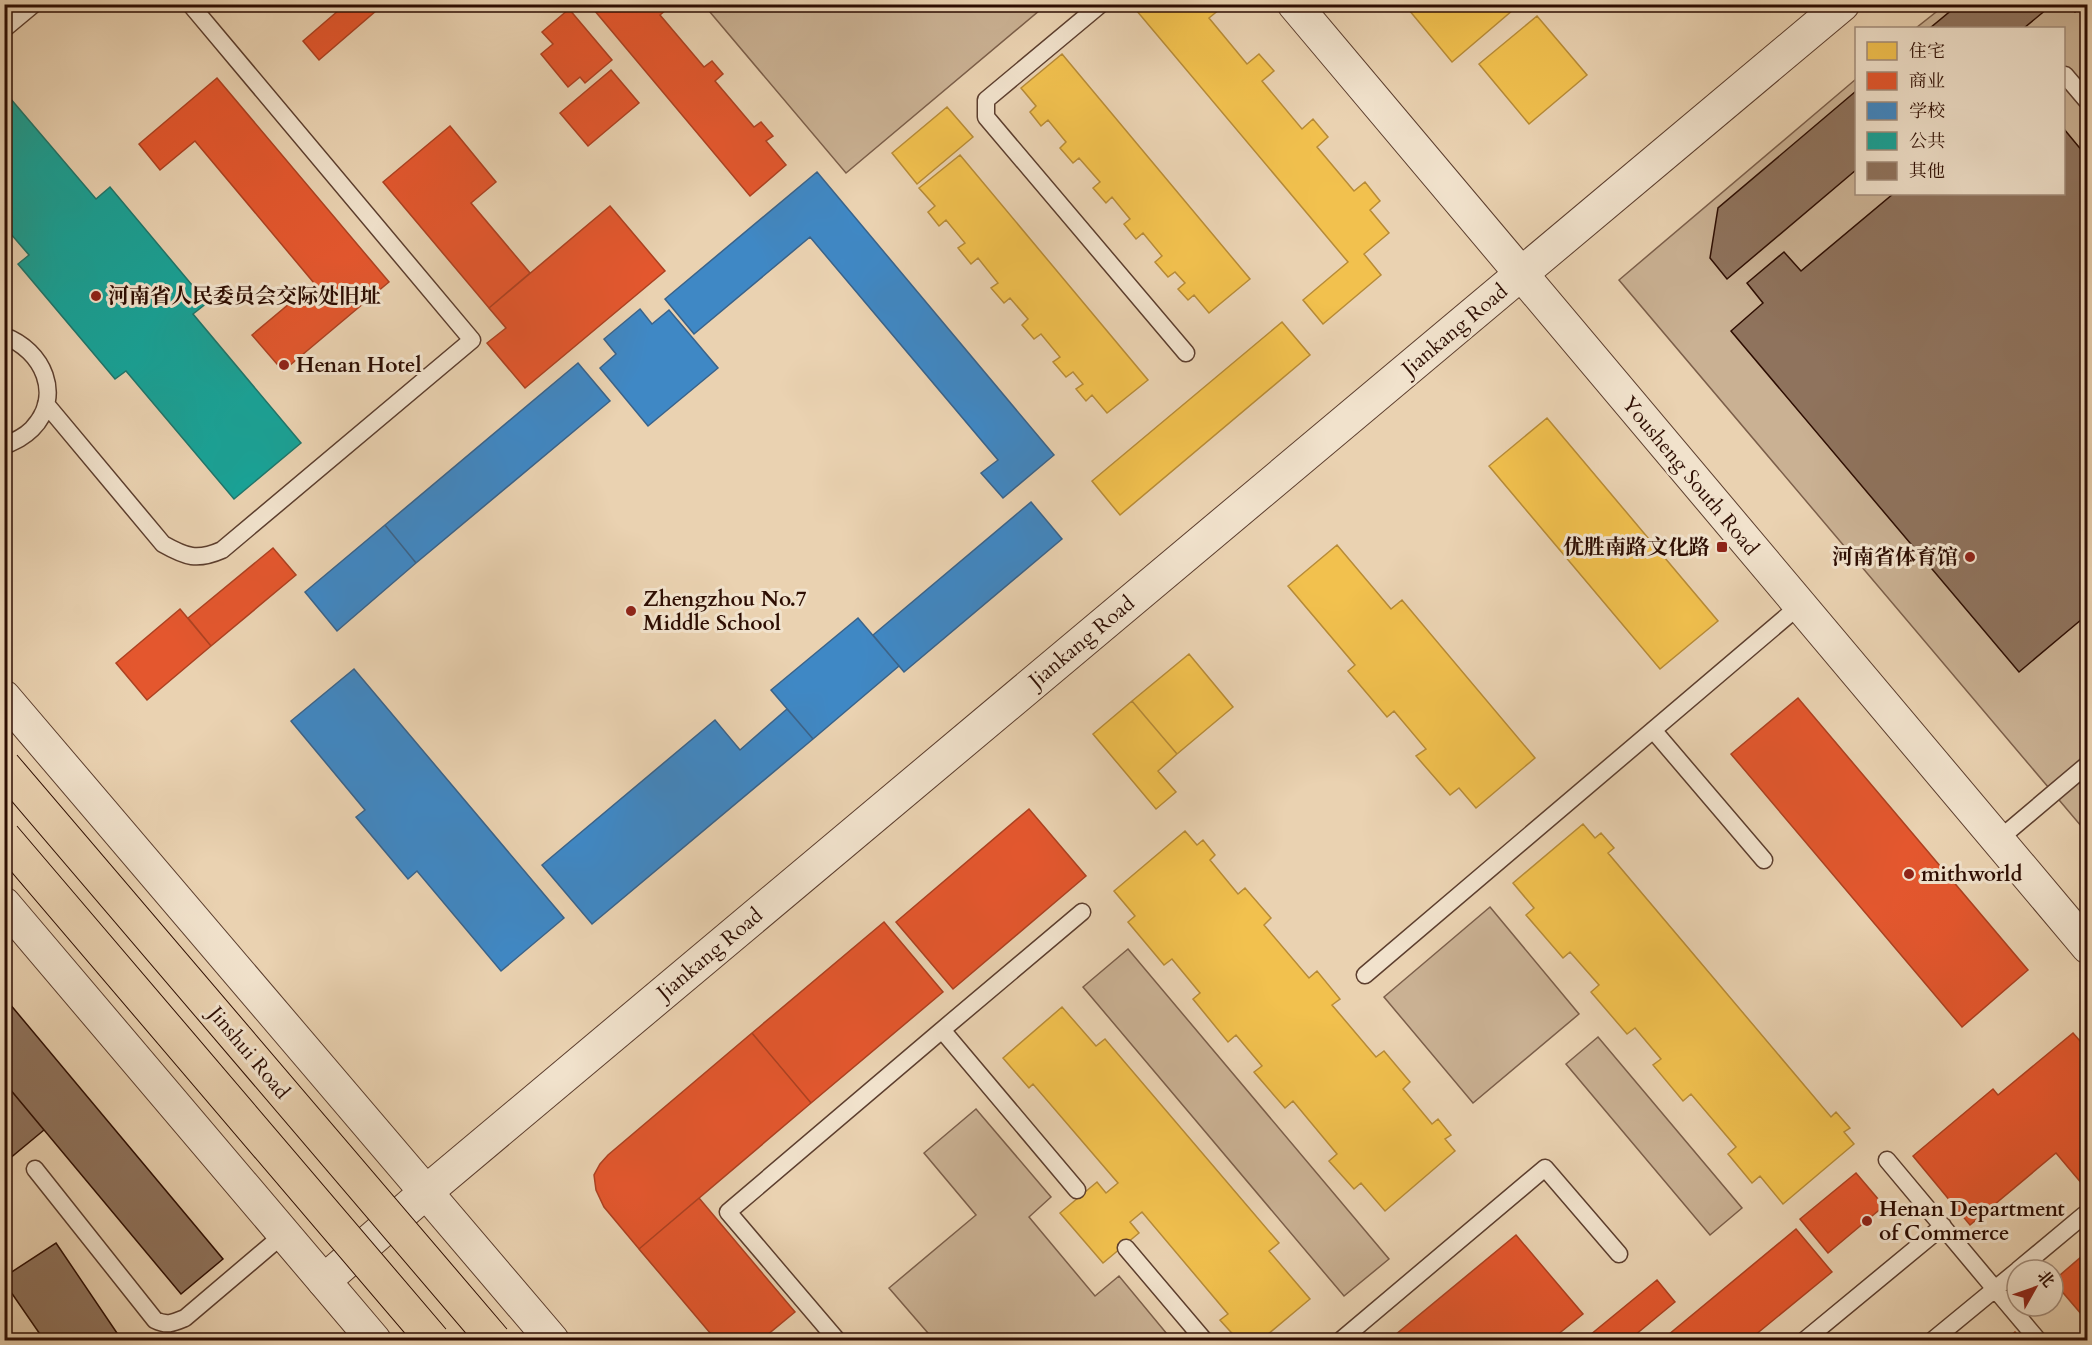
<svg xmlns="http://www.w3.org/2000/svg" width="2092" height="1345" font-family="Cardo,'Noto Serif SC',serif">
<style>
.green{fill:#cab193;stroke:#7c5f4a;stroke-width:1.5}
.homes{fill:#f2c14e;stroke:#b78b37;stroke-width:1.5}
.shops{fill:#e4572e;stroke:#ad4121;stroke-width:1.5}
.schools{fill:#3f88c5;stroke:#3a638a;stroke-width:1.5}
.public{fill:#17a398;stroke:#1e766b;stroke-width:1.5}
.building{fill:#8f735d;stroke:#2d0d02;stroke-width:1.5}
.lines{fill:none;stroke-linecap:round;stroke-linejoin:round}
.service-casing{stroke:#5c3e2e;stroke-width:19}
.minor-casing{stroke:#5c3e2e;stroke-width:35}
.tertiary-casing{stroke:#5c3e2e;stroke-width:35}
.service{stroke:#f1e2cc;stroke-width:16}
.minor{stroke:#f1e2cc;stroke-width:33}
.tertiary{stroke:#f1e2cc;stroke-width:33}
.primary-bridge-casing{stroke:#2d0d02;stroke-width:35;stroke-linecap:butt}
.primary-bridge{stroke:#ead2b1;stroke-width:33}
.poi-dot{fill:#8f2418;stroke:#f1e2cc;stroke-width:2}
.labels{text-anchor:middle;dominant-baseline:central;stroke-width:6;stroke-linejoin:round;paint-order:stroke}
.poi-label{font-size:21px;font-weight:bold;fill:#2d0d02;stroke:#f1e2cc;text-anchor:start}
.street-label{font-size:21px;fill:#2d0d02;stroke:#f1e2cc}
</style>
<rect width="100%" height="100%" fill="#ead2b1"/>
<filter id="stains"><feTurbulence type="fractalNoise" baseFrequency=".00333" numOctaves="4"/><feColorMatrix values="0 0 0 0 .2 0 0 0 0 .09 0 0 0 0 .02 0 0 0 .5 -.17"/></filter>
<radialGradient id="worn" r=".72"><stop offset=".6" stop-color="#630" stop-opacity="0"/><stop offset="1" stop-color="#630" stop-opacity=".3"/></radialGradient>
<path class="green" d="M 704,5 L 1046,5 L 846,173 Z
M 1945,5 L 2087,5 L 2087,833 L 1619,280 L 1856,79 L 1856,194 L 2064,194 L 2064,28 L 1916,28 Z
M 1490,907 L 1579,1014 L 1473,1103 L 1384,997 Z
M 1128,949 L 1389,1259 L 1344,1296 L 1083,987 Z
M 1598,1037 L 1742,1208 L 1710,1235 L 1566,1064 Z
M 976,1109 L 1051,1197 L 1029,1217 L 1095,1296 L 1119,1276 L 1172,1340 L 934,1340 L 889,1288 L 976,1215 L 924,1153 Z"/>
<path class="homes" d="M 1131,4 L 1215,4 L 1220,9 L 1209,18 L 1247,64 L 1259,54 L 1274,71 L 1262,81 L 1302,129 L 1313,119 L 1328,137 L 1317,147 L 1354,191 L 1365,182 L 1380,201 L 1370,210 L 1389,233 L 1364,254 L 1381,275 L 1323,324 L 1303,300 L 1348,262 Z
M 1404,4 L 1520,4 L 1452,62 Z
M 1537,16 L 1587,75 L 1529,124 L 1479,64 Z
M 1062,54 L 1250,279 L 1209,313 L 1194,295 L 1188,300 L 1178,289 L 1185,283 L 1175,272 L 1168,277 L 1155,262 L 1162,256 L 1143,233 L 1136,239 L 1124,224 L 1130,219 L 1112,197 L 1106,203 L 1093,188 L 1100,182 L 1079,158 L 1073,163 L 1060,148 L 1066,142 L 1048,120 L 1041,126 L 1030,112 L 1036,106 L 1021,88 Z
M 947,107 L 973,137 L 917,184 L 892,153 Z
M 960,155 L 1148,380 L 1107,413 L 1092,395 L 1086,401 L 1076,389 L 1083,384 L 1073,372 L 1066,377 L 1053,362 L 1060,357 L 1041,334 L 1034,339 L 1022,325 L 1028,319 L 1010,298 L 1004,303 L 991,288 L 998,283 L 978,258 L 971,264 L 958,248 L 965,243 L 946,220 L 939,226 L 928,212 L 935,206 L 919,188 Z
M 1282,322 L 1310,355 L 1120,515 L 1092,481 Z
M 1547,418 L 1718,621 L 1660,669 L 1489,466 Z
M 1337,545 L 1391,609 L 1402,600 L 1535,758 L 1476,808 L 1459,788 L 1450,795 L 1416,756 L 1426,749 L 1394,711 L 1387,717 L 1348,671 L 1355,665 L 1288,586 Z
M 1189,654 L 1233,707 L 1177,754 L 1132,701 Z
M 1132,701 L 1177,754 L 1158,771 L 1176,792 L 1156,809 L 1093,734 Z
M 1583,824 L 1595,838 L 1601,833 L 1614,848 L 1608,853 L 1831,1117 L 1836,1112 L 1850,1128 L 1844,1132 L 1854,1144 L 1783,1204 L 1760,1176 L 1752,1183 L 1728,1154 L 1736,1147 L 1691,1094 L 1683,1101 L 1653,1065 L 1661,1059 L 1635,1028 L 1627,1034 L 1591,992 L 1599,985 L 1570,952 L 1563,958 L 1526,915 L 1534,908 L 1513,883 Z
M 1185,831 L 1197,845 L 1203,840 L 1215,855 L 1210,860 L 1238,894 L 1245,888 L 1271,918 L 1264,925 L 1309,978 L 1317,971 L 1340,999 L 1332,1005 L 1376,1057 L 1384,1051 L 1410,1082 L 1403,1089 L 1432,1124 L 1438,1119 L 1451,1135 L 1445,1139 L 1455,1151 L 1385,1211 L 1361,1183 L 1354,1189 L 1329,1161 L 1337,1154 L 1293,1101 L 1285,1108 L 1254,1072 L 1262,1066 L 1236,1035 L 1228,1042 L 1193,999 L 1200,993 L 1172,959 L 1164,965 L 1128,922 L 1135,916 L 1114,891 Z
M 1062,1007 L 1096,1046 L 1105,1039 L 1279,1243 L 1269,1251 L 1310,1299 L 1261,1340 L 1238,1340 L 1220,1320 L 1228,1314 L 1142,1212 L 1130,1222 L 1139,1233 L 1103,1263 L 1060,1213 L 1097,1182 L 1106,1193 L 1118,1183 L 1033,1084 L 1029,1088 L 1003,1058 Z"/>
<path class="shops" d="M 346,4 L 384,4 L 319,60 L 303,41 Z
M 589,4 L 664,4 L 667,9 L 660,15 L 704,67 L 712,61 L 723,74 L 715,81 L 754,127 L 761,122 L 773,136 L 766,141 L 786,165 L 750,196 Z
M 569,9 L 612,60 L 585,83 L 580,77 L 568,87 L 541,54 L 553,44 L 542,32 Z
M 611,70 L 639,103 L 588,146 L 560,113 Z
M 217,78 L 389,282 L 283,371 L 252,335 L 314,283 L 195,141 L 160,170 L 139,144 Z
M 450,126 L 496,182 L 471,203 L 530,273 L 489,308 L 383,182 Z
M 610,206 L 665,271 L 525,388 L 487,343 L 506,328 L 489,308 Z
M 273,548 L 296,575 L 211,646 L 188,618 Z
M 180,609 L 211,646 L 147,700 L 116,663 Z
M 1798,698 L 2028,970 L 1962,1027 L 1731,754 Z
M 1029,809 L 1086,876 L 953,989 L 896,922 Z
M 884,922 L 943,992 L 811,1103 L 752,1033 Z
M 752,1033 L 811,1103 L 639,1249 L 604,1207 L 596,1190 L 594,1175 L 600,1164 L 608,1155 Z
M 2073,1033 L 2088,1050 L 2088,1191 L 2056,1153 L 1970,1225 L 1913,1156 L 1993,1089 L 1998,1095 Z
M 1856,1173 L 1884,1206 L 1828,1253 L 1800,1219 Z
M 699,1198 L 795,1312 L 761,1340 L 716,1340 L 639,1249 Z
M 1796,1229 L 1832,1272 L 1749,1340 L 1662,1340 Z
M 1516,1235 L 1583,1314 L 1551,1340 L 1389,1340 Z
M 2088,1251 L 2088,1322 L 2053,1281 Z
M 1657,1280 L 1675,1302 L 1629,1340 L 1584,1340 Z
M 2015,1332 L 2023,1340 L 2005,1340 Z"/>
<path class="schools" d="M 817,172 L 1054,455 L 1003,498 L 981,473 L 998,460 L 810,237 L 694,334 L 665,299 Z
M 640,309 L 652,324 L 669,310 L 718,368 L 648,426 L 600,368 L 616,354 L 604,339 Z
M 578,363 L 610,401 L 416,563 L 385,525 Z
M 1031,502 L 1062,539 L 904,672 L 873,635 Z
M 385,525 L 416,563 L 337,631 L 305,592 Z
M 858,618 L 899,666 L 813,739 L 771,690 Z
M 354,669 L 564,918 L 501,971 L 417,871 L 408,879 L 356,817 L 365,810 L 291,721 Z
M 787,709 L 813,739 L 592,924 L 542,865 L 715,720 L 740,750 Z"/>
<path class="public" d="M 4,91 L 96,199 L 110,187 L 207,303 L 193,314 L 301,443 L 234,499 L 126,371 L 115,379 L 18,264 L 29,255 L 4,226 Z"/>
<path class="building" d="M 1959,4 L 2053,4 L 2024,28 L 1930,28 Z
M 2068,4 L 2084,4 L 2075,12 Z
M 1856,91 L 1856,170 L 1727,279 L 1710,258 L 1718,208 Z
M 2064,129 L 2088,158 L 2088,614 L 2019,672 L 1731,331 L 1763,303 L 1747,283 L 1784,252 L 1801,271 L 1893,194 L 2064,194 Z
M 4,997 L 223,1259 L 181,1294 L 4,1082 Z
M 4,1082 L 44,1130 L 9,1159 L 4,1160 Z
M 56,1243 L 121,1339 L 120,1340 L 44,1340 L 4,1282 L 4,1277 Z"/>
<g class="lines">
<defs>
<path id="service" d="M 1101,4 L 986,100 L 986,117 L 1186,353
M 4,29 L 34,4
M 2065,75 L 2088,102
M 4,336 C 43,350 64,396 32,429 C 24,437 15,441 4,446
M 46,404 L 163,544 C 186,557 197,561 222,550 L 472,340 L 190,4
M 1653,730 L 1764,860
M 1998,840 L 2088,764
M 1365,975 L 1799,606
M 942,1030 L 1082,912
M 1887,1160 L 1995,1289 L 2017,1271
M 35,1169 L 155,1320 C 167,1326 173,1323 185,1318 L 284,1234
M 1126,1248 L 1204,1340
M 2018,1270 L 2084,1215
M 837,1340 L 728,1212 L 942,1030 L 1077,1190
M 1341,1340 L 1545,1168 L 1619,1254
M 1805,1340 L 1943,1226
M 1933,1340 L 1995,1289 L 2038,1340"/>
<path id="minor" d="M 324,1281 L 426,1192 L 1843,4"/>
<path id="tertiary" d="M 1294,4 L 2088,947
M 4,697 L 552,1340
M 4,904 L 374,1340"/>
</defs>
<use href="#service" class="service-casing"/>
<use href="#minor" class="minor-casing"/>
<use href="#tertiary" class="tertiary-casing"/>
<use href="#service" class="service"/>
<use href="#minor" class="minor"/>
<use href="#tertiary" class="tertiary"/>
<defs>
<path id="primary-bridge" d="M 4,766 L 494,1340
M 4,837 L 433,1340"/>
</defs>
<use href="#primary-bridge" class="primary-bridge-casing"/>
<use href="#primary-bridge" class="primary-bridge"/>
</g>
<g class="poi-dot">
<circle cx="96" cy="296" r="6"/>
<circle cx="284" cy="365" r="6"/>
<rect x="1716" y="541" width="12" height="12" rx="3"/>
<circle cx="1970" cy="557" r="6"/>
<circle cx="631" cy="611" r="6"/>
<circle cx="1909" cy="874" r="6"/>
<circle cx="1867" cy="1221" r="6"/>
</g>
<g class="labels">
<g class="poi-label">
<text x="108" y="296">河南省人民委员会交际处旧址</text>
<text x="296" y="365">Henan Hotel</text>
<text x="1710" y="547" text-anchor="end">优胜南路文化路</text>
<text x="1958" y="557" text-anchor="end">河南省体育馆</text>
<text x="643" y="599">Zhengzhou No.7<tspan x="643" dy="24">Middle School</tspan></text>
<text x="1921" y="874">mithworld</text>
<text x="1879" y="1209">Henan Department<tspan x="1879" dy="24">of Commerce</tspan></text>
</g>
<g class="street-label">
<text transform="translate(1455 330) rotate(-40)">Jiankang Road</text>
<text transform="translate(1690 476) rotate(50)">Yousheng South Road</text>
<text transform="translate(1082 642) rotate(-40)">Jiankang Road</text>
<text transform="translate(710 954) rotate(-40)">Jiankang Road</text>
<text transform="translate(249 1053) rotate(50)">Jinshui Road</text>
</g>
</g>
<rect width="2092" height="1345" fill="none" stroke="#ead2b1" stroke-width="24"/>
<rect x="6" y="6" width="2080" height="1333" fill="none" stroke="#2d0d02" stroke-width="3"/>
<rect x="12" y="12" width="2068" height="1321" fill="none" stroke="#2d0d02" stroke-width="1.5"/>
<rect x="1855" y="27" width="210" height="168" fill="#f1e2cc" stroke="#a38d7b" stroke-width="1.5"/>
<rect x="1867" y="42" width="30" height="18" fill="#f2c14e" stroke="#a38d7b" stroke-width="1.5"/>
<text x="1909" y="57" font-size="18" fill="#2d0d02">住宅</text>
<rect x="1867" y="72" width="30" height="18" fill="#e4572e" stroke="#a38d7b" stroke-width="1.5"/>
<text x="1909" y="87" font-size="18" fill="#2d0d02">商业</text>
<rect x="1867" y="102" width="30" height="18" fill="#3f88c5" stroke="#a38d7b" stroke-width="1.5"/>
<text x="1909" y="117" font-size="18" fill="#2d0d02">学校</text>
<rect x="1867" y="132" width="30" height="18" fill="#17a398" stroke="#a38d7b" stroke-width="1.5"/>
<text x="1909" y="147" font-size="18" fill="#2d0d02">公共</text>
<rect x="1867" y="162" width="30" height="18" fill="#8f735d" stroke="#a38d7b" stroke-width="1.5"/>
<text x="1909" y="177" font-size="18" fill="#2d0d02">其他</text>
<g transform="translate(2035 1288) rotate(50)"><circle r="28" fill="#f1e2cc" stroke="#a38d7b" stroke-width="1.5"/>
<path d="M0-4.5L10 22L0 15L-10 22Z" fill="#8f2418"/>
<text y="-9" font-size="16" font-weight="bold" text-anchor="middle" fill="#2d0d02">北</text>
</g>
<rect width="100%" height="100%" filter="url(#stains)"/>
<rect width="100%" height="100%" fill="url(#worn)"/>
</svg>
